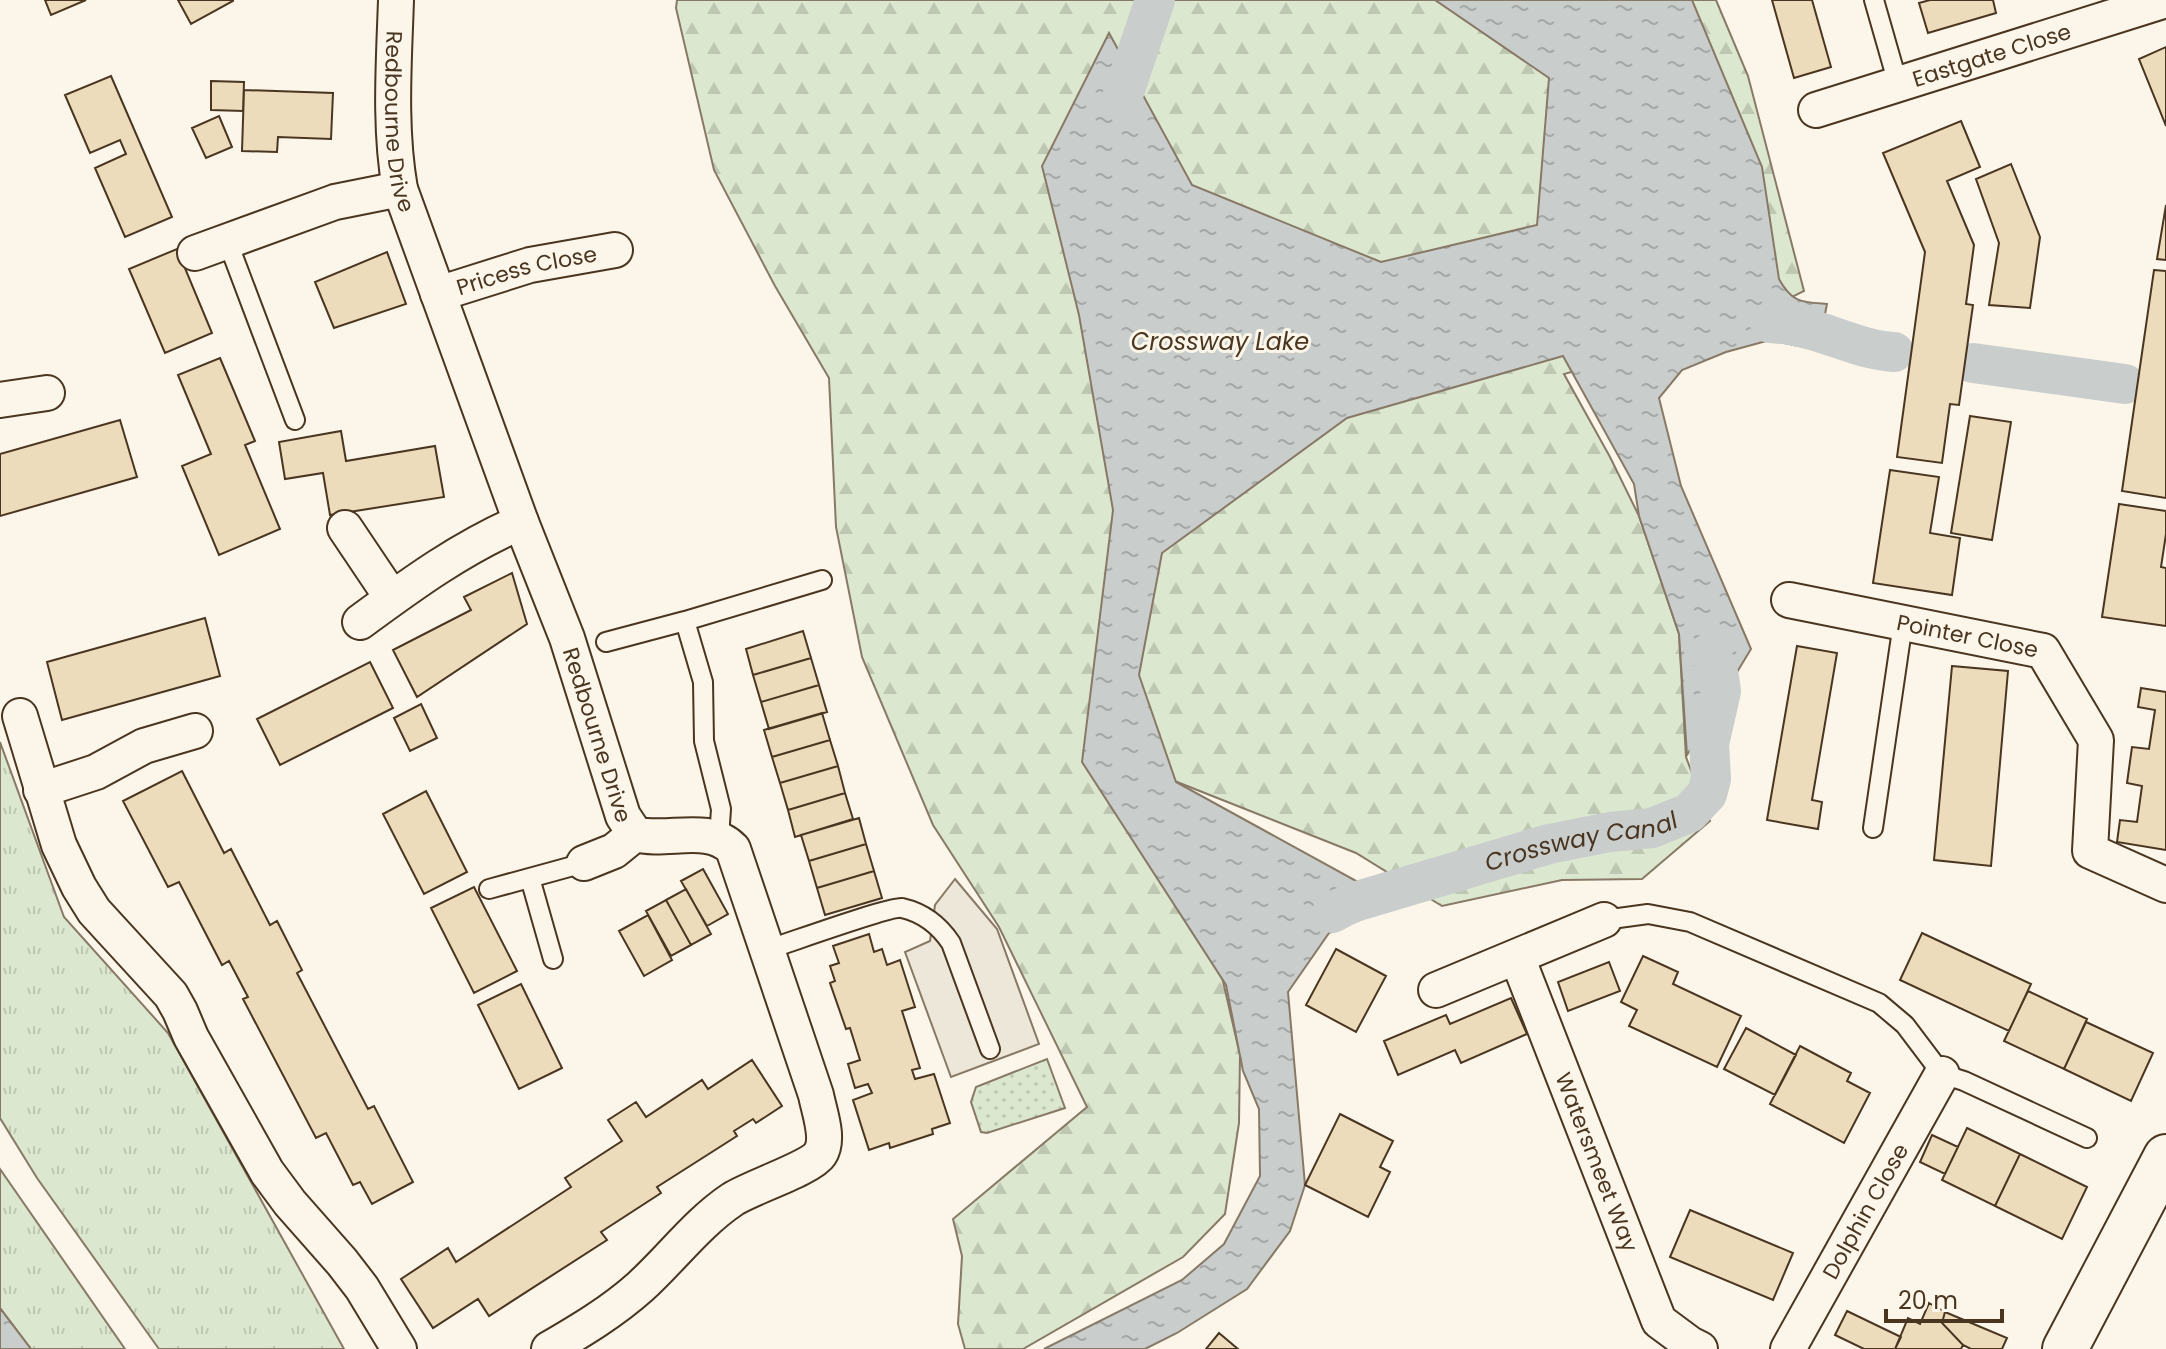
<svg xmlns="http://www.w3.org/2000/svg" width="2166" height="1349" font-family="Poppins,sans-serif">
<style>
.grass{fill:url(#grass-tufts);stroke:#887966;stroke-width:2}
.forest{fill:url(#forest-firs);stroke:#887966;stroke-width:2}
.park{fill:url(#park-dots);stroke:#887966;stroke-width:2}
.parking{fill:#ede7d9;stroke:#887966;stroke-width:2}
.water{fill:url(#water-ripples);stroke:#887966;stroke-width:2}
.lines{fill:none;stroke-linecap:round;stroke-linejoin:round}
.canal{stroke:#c9cecd;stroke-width:40}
.building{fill:#ecdcbc;stroke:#4a3520;stroke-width:2}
.lane-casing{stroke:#4a3520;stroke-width:22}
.street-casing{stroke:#4a3520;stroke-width:38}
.secondary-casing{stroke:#4a3520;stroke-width:48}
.lane{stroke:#fbf6e9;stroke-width:18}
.street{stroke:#fbf6e9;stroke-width:34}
.secondary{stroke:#fbf6e9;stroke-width:44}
.labels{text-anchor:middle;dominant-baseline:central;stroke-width:6;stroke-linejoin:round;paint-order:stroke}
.street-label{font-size:22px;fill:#4a3520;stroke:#fbf6e9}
.water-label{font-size:24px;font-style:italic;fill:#4a3520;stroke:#fbf6e9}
</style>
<defs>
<pattern id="grass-tufts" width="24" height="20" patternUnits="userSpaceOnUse" patternTransform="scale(2)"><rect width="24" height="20" fill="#dce7d0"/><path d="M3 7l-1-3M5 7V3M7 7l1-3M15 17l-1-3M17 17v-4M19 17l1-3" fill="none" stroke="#bec7b2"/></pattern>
<pattern id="forest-firs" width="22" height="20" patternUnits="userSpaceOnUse" patternTransform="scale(2)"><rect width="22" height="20" fill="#dce7d0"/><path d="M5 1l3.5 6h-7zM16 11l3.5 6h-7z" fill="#bec7b2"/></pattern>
<pattern id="park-dots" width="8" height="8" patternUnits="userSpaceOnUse" patternTransform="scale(2)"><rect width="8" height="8" fill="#dce7d0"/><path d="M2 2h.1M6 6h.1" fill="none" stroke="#bec7b2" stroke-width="1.8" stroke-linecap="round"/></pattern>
<pattern id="water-ripples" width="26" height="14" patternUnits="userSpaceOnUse" patternTransform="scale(2)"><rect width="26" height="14" fill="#c9cecd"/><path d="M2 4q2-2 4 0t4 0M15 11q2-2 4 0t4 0" fill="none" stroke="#a5a8a6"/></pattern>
</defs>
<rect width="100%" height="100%" fill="#fbf6e9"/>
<path class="grass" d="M 0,742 L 64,917 L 168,1033 L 344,1349 L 159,1349 L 37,1178 L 0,1118 Z
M 0,1169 L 125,1349 L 31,1349 L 0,1308 Z"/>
<path class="forest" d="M 677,0 L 1716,0 L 1748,76 L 1804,291 L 1768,309 L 1723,329 L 1564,374 L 1610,457 L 1639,516 L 1679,634 L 1686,757 L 1710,821 L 1642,879 L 1562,880 L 1442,906 L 1356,853 L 1177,782 L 1240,1055 L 1239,1123 L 1225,1214 L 1183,1257 L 1023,1349 L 965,1349 L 958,1324 L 962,1256 L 953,1219 L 1087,1107 L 999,927 L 933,825 L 862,657 L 836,527 L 829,378 L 775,286 L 714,170 L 676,8 Z"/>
<path class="park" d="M 1047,1059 L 1065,1108 L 987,1133 L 981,1132 L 971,1102 L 976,1087 Z"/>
<path class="parking" d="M 955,879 L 997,929 L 1039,1044 L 951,1077 L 905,952 L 930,941 L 935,905 Z"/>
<path class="water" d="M 1435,0 L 1692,0 L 1762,167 L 1779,279 C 1792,303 1802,302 1827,304 L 1818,350 L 1770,340 L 1726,352 L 1682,370 L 1659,398 L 1681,486 L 1751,649 L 1687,755 L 1679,634 L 1639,516 L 1634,484 L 1563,356 L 1347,418 L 1162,553 L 1139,675 L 1176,782 L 1398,904 L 1329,933 L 1288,992 L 1305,1185 L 1290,1231 L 1247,1289 L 1177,1333 L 1145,1349 L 1044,1349 L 1182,1280 L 1224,1244 L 1260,1176 L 1259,1109 L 1243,1071 L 1226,985 L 1082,762 L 1113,510 L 1079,315 L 1042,166 L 1109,33 L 1192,185 L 1381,262 L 1537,225 L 1549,78 Z
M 0,1308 L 31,1349 L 0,1349 Z"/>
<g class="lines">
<g class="canal">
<path d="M 1122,98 L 1155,0"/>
<path d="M 1770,323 C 1778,324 1787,324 1795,326 C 1829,332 1859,350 1894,352"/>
<path d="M 1973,363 L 2125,384"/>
<path id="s1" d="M 1332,913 L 1351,903 L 1549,844 L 1610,832 L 1652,828 L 1689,813 L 1707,794 L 1711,779 L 1709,744 L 1721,691 L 1719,677 L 1711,652"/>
</g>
</g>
<path class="building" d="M 45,0 L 86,0 L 51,15 Z
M 178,0 L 233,0 L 233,1 L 191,24 Z
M 1772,0 L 1812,0 L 1831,67 L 1794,78 Z
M 1930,0 L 1993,0 L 1996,13 L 1928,33 L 1919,3 Z
M 2166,47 L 2166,126 L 2139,59 Z
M 111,76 L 172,217 L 125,237 L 95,168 L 126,154 L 120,140 L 90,153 L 65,95 Z
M 211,81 L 244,82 L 243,111 L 211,110 Z
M 244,90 L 333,93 L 331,139 L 278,137 L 277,152 L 242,151 Z
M 219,116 L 232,147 L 206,158 L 192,128 Z
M 1961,121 L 1980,167 L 1947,181 L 1974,245 L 1966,304 L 1973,305 L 1959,405 L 1950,404 L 1942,463 L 1897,457 L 1925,252 L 1883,153 Z
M 2011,164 L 2040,237 L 2030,308 L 1989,305 L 1999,243 L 1976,179 Z
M 2166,205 L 2166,260 L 2157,259 Z
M 177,249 L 212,333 L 165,353 L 129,269 Z
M 387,252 L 406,304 L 334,328 L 315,282 Z
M 2154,270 L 2166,271 L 2166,498 L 2122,491 Z
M 220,358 L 255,441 L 245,445 L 280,529 L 219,555 L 182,466 L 211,454 L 178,375 Z
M 1970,416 L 2011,422 L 1992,540 L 1951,533 Z
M 120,420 L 137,477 L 0,516 L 0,454 Z
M 341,431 L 346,461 L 435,446 L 444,497 L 330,515 L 323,473 L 285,479 L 279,442 Z
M 1890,470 L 1939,477 L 1930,533 L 1960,538 L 1952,595 L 1873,583 Z
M 2119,504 L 2166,511 L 2166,534 L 2161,567 L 2166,568 L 2166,626 L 2102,617 Z
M 512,573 L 527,624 L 417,697 L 393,650 L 471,610 L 464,597 Z
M 205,618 L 220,676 L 62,720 L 47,662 Z
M 803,631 L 811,658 L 753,675 L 746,649 Z
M 1797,646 L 1837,653 L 1812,800 L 1822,802 L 1818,829 L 1767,820 Z
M 811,658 L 819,685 L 761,702 L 753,675 Z
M 370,662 L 393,708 L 280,765 L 257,719 Z
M 1952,666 L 2008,671 L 1991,866 L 1934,860 Z
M 819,685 L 827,712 L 769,729 L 761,702 Z
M 2141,688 L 2166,692 L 2166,850 L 2117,842 L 2120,820 L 2137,822 L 2142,786 L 2127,783 L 2132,747 L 2149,749 L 2155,710 L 2138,707 Z
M 421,704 L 437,738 L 410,751 L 394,718 Z
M 822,713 L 830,740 L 772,757 L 764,730 Z
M 830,740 L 838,766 L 780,783 L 772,757 Z
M 838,766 L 845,793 L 788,810 L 780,783 Z
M 182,771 L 224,853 L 231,849 L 270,925 L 277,921 L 302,970 L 297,973 L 368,1109 L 374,1106 L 413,1182 L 372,1204 L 360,1182 L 353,1185 L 326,1133 L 316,1138 L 243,999 L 248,997 L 229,961 L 222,965 L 179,882 L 168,887 L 123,801 Z
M 426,791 L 467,872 L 424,894 L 383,814 Z
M 845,793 L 853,819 L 795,837 L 788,810 Z
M 859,818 L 866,844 L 809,861 L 801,835 Z
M 866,844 L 874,871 L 817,888 L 809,861 Z
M 703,869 L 728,914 L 707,926 L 681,881 Z
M 874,871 L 882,898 L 825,915 L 817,888 Z
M 474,887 L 517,971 L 474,993 L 431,908 Z
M 686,889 L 711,934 L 691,945 L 666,900 Z
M 666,900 L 691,945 L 671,956 L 646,911 Z
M 648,915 L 672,960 L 644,976 L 619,931 Z
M 1922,933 L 2031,984 L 2009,1031 L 1900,980 Z
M 869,934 L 874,952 L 882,949 L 887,965 L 900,960 L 915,1007 L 902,1011 L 920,1068 L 912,1070 L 915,1079 L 934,1074 L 950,1123 L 932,1129 L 933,1134 L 890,1148 L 889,1143 L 869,1150 L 853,1100 L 872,1093 L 868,1084 L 855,1088 L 848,1064 L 860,1060 L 850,1028 L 846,1029 L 830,983 L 835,981 L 830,966 L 839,963 L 833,946 Z
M 1336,949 L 1386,976 L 1356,1032 L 1306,1005 Z
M 1643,956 L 1678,972 L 1673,984 L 1741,1016 L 1717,1067 L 1629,1026 L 1637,1010 L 1621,1002 Z
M 1609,962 L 1620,991 L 1568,1011 L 1558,982 Z
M 521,984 L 562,1068 L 519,1089 L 478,1005 Z
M 2028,991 L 2087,1019 L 2064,1069 L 2004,1041 Z
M 1511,998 L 1527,1034 L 1461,1063 L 1455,1050 L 1398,1075 L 1384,1041 L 1446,1015 L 1450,1024 Z
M 2086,1022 L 2153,1053 L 2131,1101 L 2064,1069 Z
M 1746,1028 L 1796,1055 L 1775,1095 L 1724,1069 Z
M 1800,1046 L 1851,1073 L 1847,1081 L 1870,1093 L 1844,1143 L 1770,1104 Z
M 752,1060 L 782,1106 L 756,1123 L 753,1119 L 734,1131 L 737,1136 L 657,1187 L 661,1193 L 601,1232 L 607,1240 L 489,1316 L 478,1299 L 433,1328 L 401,1279 L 448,1248 L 456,1262 L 571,1187 L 565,1178 L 622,1141 L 608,1120 L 636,1102 L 646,1117 L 702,1080 L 708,1089 Z
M 1340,1114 L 1393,1141 L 1380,1167 L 1390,1172 L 1368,1217 L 1305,1185 Z
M 1967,1128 L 2020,1154 L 1995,1206 L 1942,1180 Z
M 1932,1135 L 1958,1147 L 1945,1174 L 1920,1162 Z
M 2020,1154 L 2087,1187 L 2062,1239 L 1995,1206 Z
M 1690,1210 L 1793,1253 L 1773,1300 L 1670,1257 Z
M 1929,1303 L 1945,1312 L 1942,1323 L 1963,1345 L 1961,1349 L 1895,1349 L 1908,1318 L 1920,1324 Z
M 1847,1311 L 1901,1337 L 1895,1349 L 1864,1349 L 1835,1335 Z
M 1945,1312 L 2007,1338 L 2002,1349 L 1971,1349 L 1963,1345 L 1942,1323 Z
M 1219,1333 L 1238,1349 L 1206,1349 Z"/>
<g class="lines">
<defs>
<path id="lane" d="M 1874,0 L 1898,84
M 227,240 L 295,420
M 685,621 L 703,682 L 704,741 L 721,809 L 719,838
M 606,642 L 685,621 L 822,580
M 1873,828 L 1903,623
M 530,878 L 553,959
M 489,889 L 584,863
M 1604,920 L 1648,914 L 1690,922 L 1879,1003 L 1905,1025 L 1942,1074 L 1964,1081 L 2087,1138
M 766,950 C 786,944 890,906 902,908 C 924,913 939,925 951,943 L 990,1049"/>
<g id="street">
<path id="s2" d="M 396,0 C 394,62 389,127 400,189 L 521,522 L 567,638 L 623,816 L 635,834 C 667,843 708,823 733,849 L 816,1095 C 819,1111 830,1139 820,1154 C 811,1168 752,1187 733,1199 C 697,1223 671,1259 640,1287 C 612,1312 580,1331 549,1349"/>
<path id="s3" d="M 1816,110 L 2166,0"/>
<path d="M 195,253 L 335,202 L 400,189"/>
<path id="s4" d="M 438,294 L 530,265 L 615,250"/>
<path d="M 0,400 L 47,393"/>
<path d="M 345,528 L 392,598"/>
<path id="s5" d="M 1789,600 L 2043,651 L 2096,740 L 2090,851 L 2166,885"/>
<path d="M 360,622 C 413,583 461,548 521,522"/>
<path d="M 20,716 L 59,845 L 79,887 L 94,911 L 171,995 L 180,1011 L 191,1037 L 267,1172 L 290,1203 L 342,1262 L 362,1288 L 399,1349"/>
<path d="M 41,790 L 96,772 L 144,746 L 195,731"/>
<path d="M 584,863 L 614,851 L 635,834"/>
<path id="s6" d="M 1517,957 L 1659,1321 L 1690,1344 L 1700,1349"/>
<path d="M 1436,990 L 1604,920"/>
<path id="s7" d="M 1788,1349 L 1942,1074"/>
</g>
<path id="secondary" d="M 2065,1349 L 2166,1157"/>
</defs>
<use href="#lane" class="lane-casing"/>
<use href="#street" class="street-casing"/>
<use href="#secondary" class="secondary-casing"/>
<use href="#lane" class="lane"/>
<use href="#street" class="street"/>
<use href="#secondary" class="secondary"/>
</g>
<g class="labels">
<g class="street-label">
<text stroke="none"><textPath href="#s3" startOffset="184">Eastgate Close</textPath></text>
<text stroke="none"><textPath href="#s2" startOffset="122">Redbourne Drive</textPath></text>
<text stroke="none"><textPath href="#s4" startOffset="92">Pricess Close</textPath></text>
<text stroke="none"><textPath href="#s5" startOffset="182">Pointer Close</textPath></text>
<text stroke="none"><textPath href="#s2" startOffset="770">Redbourne Drive</textPath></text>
<text stroke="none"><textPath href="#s6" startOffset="220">Watersmeet Way</textPath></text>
<text stroke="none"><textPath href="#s7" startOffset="158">Dolphin Close</textPath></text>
</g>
<g class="water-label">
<text x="1220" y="341">Crossway Lake</text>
<text stroke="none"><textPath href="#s1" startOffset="260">Crossway Canal</textPath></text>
</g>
</g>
<path d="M1886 1309v12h116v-12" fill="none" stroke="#4a3520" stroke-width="4"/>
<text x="1898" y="1309" font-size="24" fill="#4a3520" stroke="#fbf6e9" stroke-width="6" paint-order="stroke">20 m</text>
</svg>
